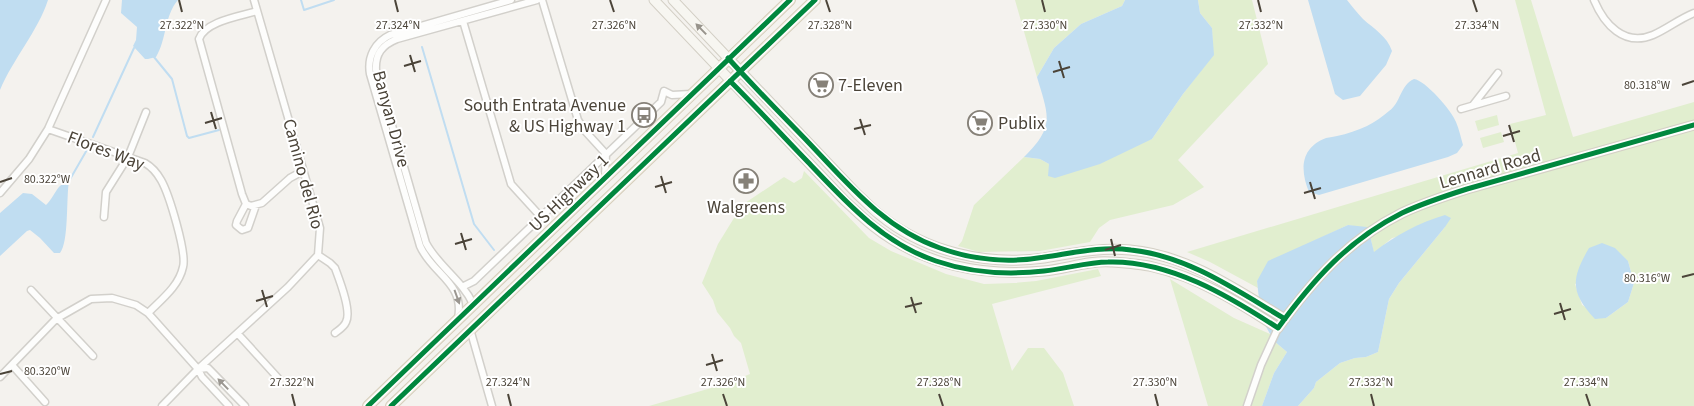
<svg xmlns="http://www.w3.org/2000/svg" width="1694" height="406" font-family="'Source Sans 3',sans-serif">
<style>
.green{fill:#e1eecf;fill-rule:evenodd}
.water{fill:#c0ddf1}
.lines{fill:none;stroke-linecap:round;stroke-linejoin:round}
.stream{stroke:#c0ddf1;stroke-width:2}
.street-casing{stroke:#d2d0cb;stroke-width:9}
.secondary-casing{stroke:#d3cfc5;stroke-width:11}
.primary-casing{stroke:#d6cebb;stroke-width:12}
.street{stroke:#fdfdfc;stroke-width:6}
.secondary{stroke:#f7f6f1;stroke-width:9}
.primary{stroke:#f2efe6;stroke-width:10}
.cycleway-casing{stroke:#fff;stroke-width:8}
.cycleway{stroke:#00873e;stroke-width:5}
.oneway{fill:#98948c}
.oneway2{fill:#9b9791}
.ticks{fill:none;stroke:#4b4439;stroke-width:2}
.labels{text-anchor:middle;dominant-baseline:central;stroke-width:4;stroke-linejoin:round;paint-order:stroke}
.poi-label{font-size:18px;fill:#4b4439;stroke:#fff;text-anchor:start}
.street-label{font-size:18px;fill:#4b4439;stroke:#fff}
.ticks-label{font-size:12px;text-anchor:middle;fill:#4b4439;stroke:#fff;stroke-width:4;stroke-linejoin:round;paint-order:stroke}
</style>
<rect width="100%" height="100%" fill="#f4f2ee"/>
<path class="green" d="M 1015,0 L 1125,0 L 1122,6 L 1081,24 L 1054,48 L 1037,77 Z
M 1198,0 L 1252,0 L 1268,64 L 1178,160 L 1204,187 L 1173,205 L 1110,220 L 1099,228 L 1090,242 L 1040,251 L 979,252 L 958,246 L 962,241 L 974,205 L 1024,157 L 1040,159 L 1049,164 L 1152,139 L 1183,94 L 1213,55 L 1212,28 L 1200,13 Z
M 1515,0 L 1531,0 L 1573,137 L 1694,102 L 1694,121 L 1466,186 L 1368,229 L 1348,225 L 1312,242 L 1257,281 L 1258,288 L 1210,262 L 1187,252 L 1518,153 L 1510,124 L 1546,115 Z
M 1497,115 L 1499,125 L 1478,131 L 1475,121 Z
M 1694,128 L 1694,406 L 1298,406 L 1314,388 L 1316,382 L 1340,363 L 1355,358 L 1366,357 L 1378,352 L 1389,299 L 1399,283 L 1445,227 L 1392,238 L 1374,253 L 1370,236 L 1404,216 L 1437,202 ZM 1628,261 L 1634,283 L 1628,302 L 1606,318 L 1582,305 L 1575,284 Z
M 1501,132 L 1504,142 L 1483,148 L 1480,138 Z
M 804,171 L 869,238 L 891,251 L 946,274 L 984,284 L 1014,283 L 1036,281 L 1098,269 L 1101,276 L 992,304 L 1012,371 L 1028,348 L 1044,348 L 1063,373 L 1074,406 L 649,406 L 725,384 L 750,374 L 741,343 L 734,336 L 730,328 L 717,312 L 713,300 L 702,283 L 718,244 L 742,205 L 784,177 L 794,183 L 802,178 Z
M 1170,279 L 1234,318 L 1270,334 L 1274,341 L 1287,352 L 1274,373 L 1262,406 L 1208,406 Z"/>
<path class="water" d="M 0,0 L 48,0 C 38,31 13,59 0,90 Z
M 122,0 L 178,0 C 164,16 167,39 156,57 L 148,59 L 145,59 L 133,46 L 136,40 L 137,27 L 121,13 Z
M 1125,0 L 1198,0 L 1200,13 L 1212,28 L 1214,55 L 1183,94 L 1152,139 L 1100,164 L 1055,178 L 1048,176 L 1049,164 L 1040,159 L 1024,157 C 1056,126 1048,115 1037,77 L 1054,48 L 1081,24 L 1122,6 Z
M 1308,0 L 1347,0 C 1352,6 1357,13 1363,19 C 1374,29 1387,36 1392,51 L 1386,65 L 1360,96 L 1343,100 L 1335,94 Z
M 1414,79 C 1425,80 1452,111 1456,122 C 1459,129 1461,138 1463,145 L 1457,153 L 1448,157 L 1319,195 L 1309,192 C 1300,170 1300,148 1326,138 C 1330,137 1334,137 1337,136 C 1347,134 1358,130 1367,126 C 1375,122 1382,117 1389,111 C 1401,103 1400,85 1414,79 Z
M 69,181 C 66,199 69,242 60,253 L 54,253 L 40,238 L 30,230 L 27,231 L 0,256 L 0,213 L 23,193 L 32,194 L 46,205 C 55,197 56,184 69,181 Z
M 1445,215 L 1451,218 L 1445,227 L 1399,283 L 1389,299 L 1378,352 L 1366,357 L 1355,358 L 1340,363 L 1316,382 L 1314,388 L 1298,406 L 1262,406 L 1274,373 L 1287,352 L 1274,341 L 1264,323 L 1273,329 L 1334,265 L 1370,236 L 1374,252 C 1396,235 1418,223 1445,215 Z
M 1348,225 L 1367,227 L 1368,229 L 1330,260 L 1305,286 L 1284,314 L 1259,299 L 1257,281 L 1268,261 Z
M 1602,243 L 1615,248 L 1628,261 L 1634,283 L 1628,302 L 1606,318 L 1595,319 C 1570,292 1571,279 1589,248 Z"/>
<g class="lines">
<path class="stream" d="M 301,0 L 304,10 L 334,0
M 422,47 L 474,224 L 494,250
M 154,57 L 172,79 L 187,136 L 189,138 L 219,130
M 93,137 L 134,48
M 69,181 L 88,148"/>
<defs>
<path id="street" d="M 542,0 L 578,120 L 585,131 L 606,154
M 1594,0 C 1604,24 1624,47 1653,35 C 1667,29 1679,19 1694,13
M 257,11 C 241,16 205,21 199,39 L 242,194 L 246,204 L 251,206 L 262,203 L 290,178 L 303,171
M 463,21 L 511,184 L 541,217
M 1473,105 L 1498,73
M 1461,109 L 1506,96
M 48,129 L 145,163 C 152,167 157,173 161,180 C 169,194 187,253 183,267 C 179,286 162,299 148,313
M 605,176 L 606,154
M 0,193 L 29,159 L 48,129 L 106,0
M 246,204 L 237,221 L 236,225 L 242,230 L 248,228 L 256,205
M 104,217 L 106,192 L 128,157 L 146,112
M 318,255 L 330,263 L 335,268 C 339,279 352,311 346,322 C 344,327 339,330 335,333
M 462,287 L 474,281 L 661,102 L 664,91 L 672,95 L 691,94
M 31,290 L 93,356
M 473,304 C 462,280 438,266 426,243 L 376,70 C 375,54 382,45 397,39 L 537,0
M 458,318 C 465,283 432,274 420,246 L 370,74 C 367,57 375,42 390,35 L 511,0
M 470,329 L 492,406
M 238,334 L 278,378
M 12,365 L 45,402
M 198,369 L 208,368 L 245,406
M 0,377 L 56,319 L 91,299 L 112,298 L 136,305 L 148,313 L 198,369 L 202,377 L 229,406
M 162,406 L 198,369 L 288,287 L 318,255 L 320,228 L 254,0
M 1247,406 L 1261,365 L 1278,328"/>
<path id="secondary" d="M 654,0 L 845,201 C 854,209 863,218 873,226 C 922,265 983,277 1044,271 C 1066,269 1089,260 1111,262 C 1125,263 1140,264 1153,267 C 1198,277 1240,303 1278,328 C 1313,280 1348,240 1402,213 C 1423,203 1445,196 1467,189 L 1694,125
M 673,0 L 857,194 C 865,201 872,209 880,215 C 925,252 987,266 1044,258 C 1073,253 1101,247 1130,250 C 1188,255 1237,290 1285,319"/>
<path id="primary" d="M 368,406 L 790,0
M 391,406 L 815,0"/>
</defs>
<use href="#street" class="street-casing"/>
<use href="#secondary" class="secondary-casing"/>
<use href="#primary" class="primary-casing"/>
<use href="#street" class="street"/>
<use href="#secondary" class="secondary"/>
<use href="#primary" class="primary"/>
<defs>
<path id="cycleway" d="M 728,58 C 754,87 782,115 809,143 C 848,184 885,229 940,248 C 973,260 1010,263 1045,257 C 1073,253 1102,246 1131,250 C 1188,256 1236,290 1285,319
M 730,81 C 756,107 781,134 806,160 C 844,200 882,243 936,261 C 971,273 1008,275 1044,271 C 1066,269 1087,262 1108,262 C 1169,260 1229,296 1278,328 C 1313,280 1348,240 1402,213 C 1423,203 1445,196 1467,189 L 1694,125
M 368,406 L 790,0
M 391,406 L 815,0"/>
</defs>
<use href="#cycleway" class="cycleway-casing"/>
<use href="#cycleway" class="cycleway"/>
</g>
<defs><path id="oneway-solid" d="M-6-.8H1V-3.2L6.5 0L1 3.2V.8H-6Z" transform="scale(1.25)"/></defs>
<use class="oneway" href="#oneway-solid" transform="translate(701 29) rotate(-134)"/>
<g class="oneway2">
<use href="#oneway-solid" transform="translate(457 297) rotate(70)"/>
<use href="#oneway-solid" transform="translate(223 384) rotate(-134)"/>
</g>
<path class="ticks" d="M 179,0 L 182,12M 395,0 L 398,12M 610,0 L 614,12M 826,0 L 830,12M 1042,0 L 1045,12M 1258,0 L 1261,12M 1473,0 L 1477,12M 410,55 L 415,72M 1059,61 L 1064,78M 404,66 L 421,61M 1053,72 L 1070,67M 1682,85 L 1694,81M 211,112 L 216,129M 860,119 L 865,135M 205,123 L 222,118M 1509,125 L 1514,142M 854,129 L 871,125M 1503,136 L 1520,131M 661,176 L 666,193M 0,182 L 12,178M 1310,182 L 1315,199M 655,187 L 672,182M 1304,193 L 1321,188M 461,233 L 466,250M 1111,239 L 1115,256M 455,244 L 472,239M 1105,250 L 1121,245M 1682,277 L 1694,274M 262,290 L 267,307M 911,297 L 916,313M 256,301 L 273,296M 1560,303 L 1565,320M 905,307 L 922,303M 1554,314 L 1571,309M 712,354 L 717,371M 706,365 L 723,360M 0,374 L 12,371M 292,394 L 295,406M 508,394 L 511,406M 723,394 L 727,406M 939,394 L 943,406M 1155,394 L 1158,406M 1371,394 L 1374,406M 1586,394 L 1590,406"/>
<defs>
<symbol id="supermarket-ring" viewBox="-11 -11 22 22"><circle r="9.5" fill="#fff" stroke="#868178" stroke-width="1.5"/><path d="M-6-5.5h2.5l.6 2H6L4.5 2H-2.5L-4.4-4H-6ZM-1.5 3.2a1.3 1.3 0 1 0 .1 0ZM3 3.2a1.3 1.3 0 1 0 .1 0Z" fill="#868178"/></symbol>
<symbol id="bus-ring" viewBox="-11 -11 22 22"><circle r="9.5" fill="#fff" stroke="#868178" stroke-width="1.5"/><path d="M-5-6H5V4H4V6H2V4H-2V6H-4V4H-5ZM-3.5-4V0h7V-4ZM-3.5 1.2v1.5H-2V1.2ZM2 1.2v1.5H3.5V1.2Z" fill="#868178"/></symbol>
<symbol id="pharmacy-ring" viewBox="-11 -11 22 22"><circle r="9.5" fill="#fff" stroke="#868178" stroke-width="1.5"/><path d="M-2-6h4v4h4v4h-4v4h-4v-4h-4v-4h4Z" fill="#868178"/></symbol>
</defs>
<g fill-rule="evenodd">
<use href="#supermarket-ring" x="807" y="71" width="28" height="28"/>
<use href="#bus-ring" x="630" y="101" width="28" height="28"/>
<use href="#supermarket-ring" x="966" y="109" width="28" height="28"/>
<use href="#pharmacy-ring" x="732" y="167" width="28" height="28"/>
</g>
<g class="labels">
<g class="poi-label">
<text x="838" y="85">7-Eleven</text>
<text x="626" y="105" text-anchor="end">South Entrata Avenue<tspan x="626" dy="21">&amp; US Highway 1</tspan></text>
<text x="998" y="123">Publix</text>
<text x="746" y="207" text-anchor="middle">Walgreens</text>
</g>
<g class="street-label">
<text transform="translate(391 119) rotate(75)">Banyan Drive</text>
<text transform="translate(106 151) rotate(21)">Flores Way</text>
<text transform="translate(1490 169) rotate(-16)">Lennard Road</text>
<text transform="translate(303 174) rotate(75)">Camino del Rio</text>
<text transform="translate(569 193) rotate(-44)">US Highway 1</text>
</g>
</g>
<g class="ticks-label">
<text x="182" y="29">27.322°N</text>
<text x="398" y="29">27.324°N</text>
<text x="614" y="29">27.326°N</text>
<text x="830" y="29">27.328°N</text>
<text x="1045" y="29">27.330°N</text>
<text x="1261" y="29">27.332°N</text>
<text x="1477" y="29">27.334°N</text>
<text x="1647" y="89">80.318°W</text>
<text x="47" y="183">80.322°W</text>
<text x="1647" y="282">80.316°W</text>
<text x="47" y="375">80.320°W</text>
<text x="939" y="386">27.328°N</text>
<text x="292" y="386">27.322°N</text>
<text x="508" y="386">27.324°N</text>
<text x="723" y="386">27.326°N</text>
<text x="1155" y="386">27.330°N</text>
<text x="1371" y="386">27.332°N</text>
<text x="1586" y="386">27.334°N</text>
</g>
</svg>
